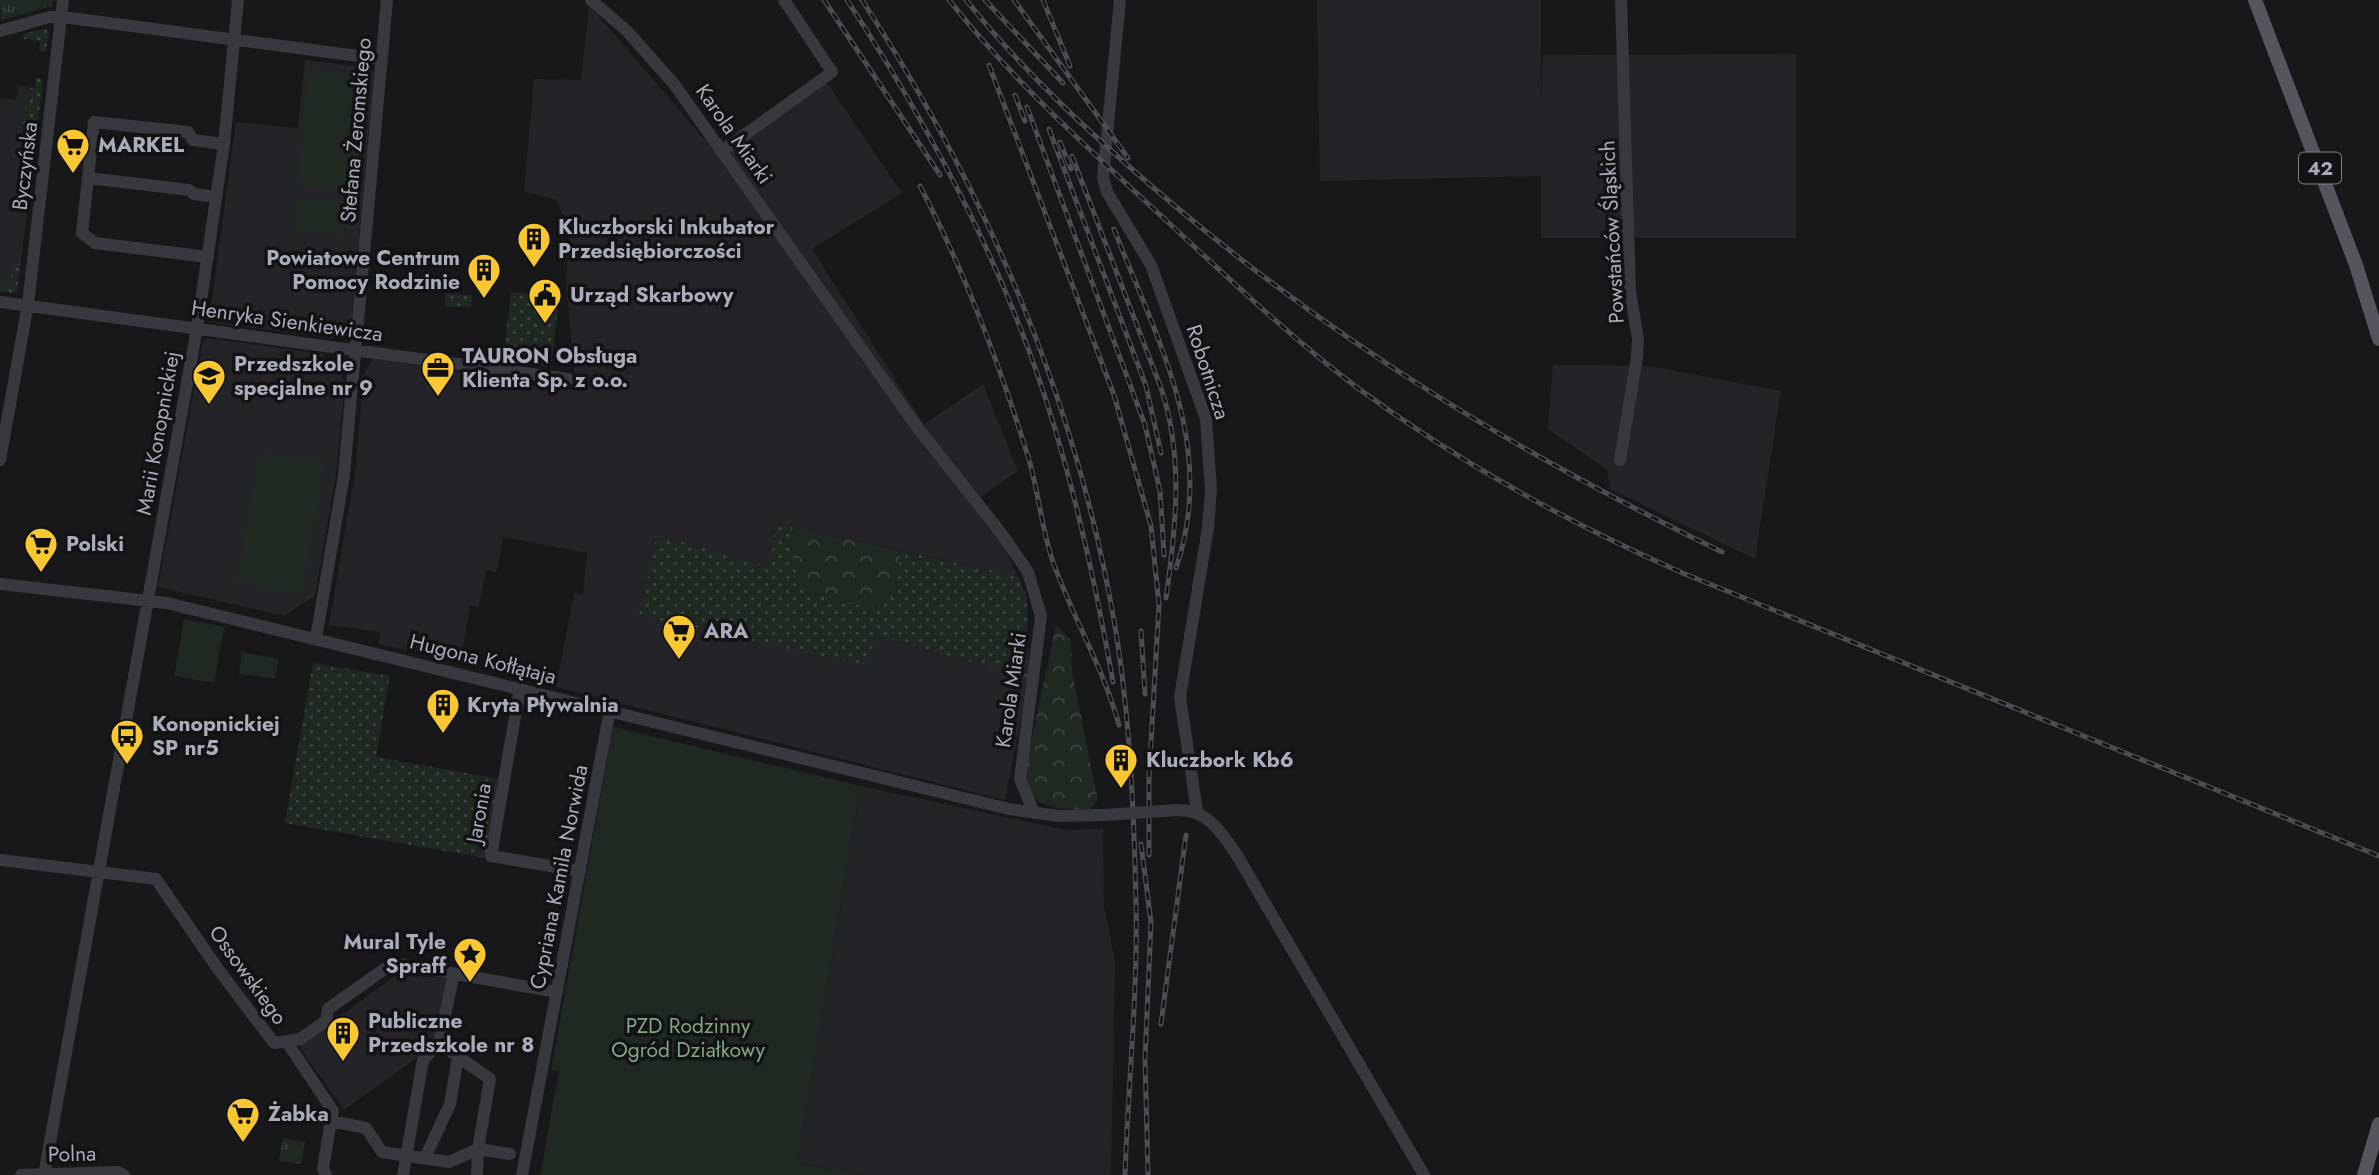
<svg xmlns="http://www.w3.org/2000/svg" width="2379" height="1175" font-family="Jost,sans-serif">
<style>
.built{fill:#242327}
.grass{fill:url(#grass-dots)}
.forest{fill:url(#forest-crowns)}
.park{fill:url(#park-tufts)}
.garden{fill:#1f2821}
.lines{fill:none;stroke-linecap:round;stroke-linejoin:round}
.minor{stroke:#38393f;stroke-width:12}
.major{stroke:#54555e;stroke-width:14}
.rail-casing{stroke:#4b4d54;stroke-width:5}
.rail{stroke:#131215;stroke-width:2.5;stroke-dasharray:8;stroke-linecap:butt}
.minor-bridge{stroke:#38393f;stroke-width:12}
.labels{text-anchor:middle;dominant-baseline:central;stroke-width:7;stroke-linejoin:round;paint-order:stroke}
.shield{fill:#131215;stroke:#7c7e88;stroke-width:2}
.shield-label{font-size:19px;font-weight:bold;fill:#a9adba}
.street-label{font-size:21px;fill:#a9adba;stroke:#131215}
.poi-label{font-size:21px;font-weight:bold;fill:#a9adba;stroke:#131215;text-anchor:start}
.park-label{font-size:21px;fill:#80a685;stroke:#131215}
</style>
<defs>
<pattern id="grass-dots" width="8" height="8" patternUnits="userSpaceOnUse" patternTransform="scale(1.75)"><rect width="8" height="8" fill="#1f2821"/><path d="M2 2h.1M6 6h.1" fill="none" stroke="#3d443f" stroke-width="1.8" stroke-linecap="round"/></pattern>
<pattern id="forest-crowns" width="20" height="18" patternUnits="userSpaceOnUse" patternTransform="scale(1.75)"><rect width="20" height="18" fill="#1f2821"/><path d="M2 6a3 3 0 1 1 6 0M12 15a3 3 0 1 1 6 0" fill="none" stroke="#3d443f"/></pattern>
<pattern id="park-tufts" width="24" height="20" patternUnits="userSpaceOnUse" patternTransform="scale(1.75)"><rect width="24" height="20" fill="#1f2821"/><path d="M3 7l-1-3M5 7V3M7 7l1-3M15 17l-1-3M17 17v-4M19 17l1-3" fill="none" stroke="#3d443f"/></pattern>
</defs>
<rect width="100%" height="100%" fill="#18181a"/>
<path class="built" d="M 1317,0 L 1541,0 L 1541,102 L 1543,55 L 1796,54 L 1796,238 L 1541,238 L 1541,176 L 1320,181 Z
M 589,5 L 717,154 L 826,81 L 902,193 L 812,249 L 924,424 L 983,384 L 1018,471 L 980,497 L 1018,576 L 777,524 L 766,566 L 657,535 L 867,666 L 874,635 L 1029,678 L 1005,800 L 556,687 L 574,593 L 583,594 L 587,553 L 503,537 L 497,572 L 486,570 L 479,607 L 470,605 L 461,662 L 379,644 L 380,632 L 329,625 L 356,467 L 363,376 L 373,358 L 572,390 L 574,373 L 566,283 L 570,230 L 556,200 L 524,191 L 534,79 L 581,80 Z
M 305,60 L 371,68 L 374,73 L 350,338 L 345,340 L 209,322 L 236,122 L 298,128 Z
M 18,86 L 42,89 L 17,293 L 0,292 L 0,98 L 16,100 Z
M 207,338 L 322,354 L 345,382 L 336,474 L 315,596 L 284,616 L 158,587 L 203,341 Z
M 1553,365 L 1650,366 L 1781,391 L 1755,559 L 1610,489 L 1607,470 L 1548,429 Z
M 861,786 L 1066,830 L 1103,829 L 1104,905 L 1115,960 L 1111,1175 L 863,1175 L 798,1163 Z
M 399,973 L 447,979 L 434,1040 L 421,1055 L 344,1110 L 299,1046 Z"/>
<path class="grass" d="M 46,28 L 49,32 L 46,52 L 39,51 L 40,41 L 24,39 L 23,34 Z
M 36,78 L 43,79 L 37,127 L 23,125 L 28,88 L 34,88 Z
M 13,260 L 21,261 L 17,293 L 0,292 L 0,286 L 10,286 Z
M 511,292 L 559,297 L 551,367 L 503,362 Z
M 445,293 L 472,295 L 471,307 L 446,307 Z
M 777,523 L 791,527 L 791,550 L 815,594 L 871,607 L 894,590 L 901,551 L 1018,576 L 1027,598 L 1029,678 L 875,635 L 868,666 L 639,616 L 657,535 L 766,566 Z
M 313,663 L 390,676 L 376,757 L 500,779 L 486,858 L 285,823 Z"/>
<path class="forest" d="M 791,527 L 901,551 L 894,590 L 871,607 C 811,599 790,591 791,527 Z
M 1056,625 L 1071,640 L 1072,672 L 1098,801 L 1089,810 C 1070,809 1038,811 1028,789 C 1026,784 1027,773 1026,767 Z"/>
<path class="park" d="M 0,0 L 53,0 L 52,6 L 1,20 Z
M 283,1138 L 305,1142 L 301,1164 L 279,1161 Z"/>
<path class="garden" d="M 309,68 L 367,74 L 355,192 L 296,186 Z
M 296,197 L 348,202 L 345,236 L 292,231 Z
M 259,451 L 325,462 L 302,595 L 236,583 Z
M 184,619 L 224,627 L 214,683 L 174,676 Z
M 242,652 L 279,659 L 275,679 L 239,674 Z
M 613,727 L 861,786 L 798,1163 L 863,1175 L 540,1175 L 559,1071 L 551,1070 Z"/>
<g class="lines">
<path class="minor" d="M 591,0 L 627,31 L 674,84 L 917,427 L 1001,533 L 1028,572 L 1041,616 L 1020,779 L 1034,813
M 1120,0 L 1103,177 L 1107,192 L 1151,265 L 1206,419 L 1211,490 L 1208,528 L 1180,697 L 1197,811
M 0,31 L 50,17 L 71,18 L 381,59
M 722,151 L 832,72 L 784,0
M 88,178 L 82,233 L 95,243 L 208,257
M 216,197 L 194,194 L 189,190 L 88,178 L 94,122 L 188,132 L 193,140 L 224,144
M 0,302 L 568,379
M 0,460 L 28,304 L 63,0
M 1620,460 L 1637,357 L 1638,339 L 1630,291 L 1621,0
M 0,584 L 167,603 L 1009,809 L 1058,816 L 1104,815
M 316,638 L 344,475 L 387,0
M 520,688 L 491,856 L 580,871
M 1177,810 C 1207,810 1219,829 1235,852 L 1424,1175
M 0,860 L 156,879 L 218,969 L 274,1043 L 300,1039 L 326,1021 L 328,1009 L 393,963 L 557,992
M 454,973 L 439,1043 L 490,1079 L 478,1149 L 510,1154
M 286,1041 L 333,1111 L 331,1121 L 366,1128 L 382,1152 L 449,1162 L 478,1149 L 477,1175
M 425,1158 L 450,1104 L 458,1057
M 21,1175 L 118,1172 L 124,1175
M 44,1175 L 197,328 L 224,144 L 238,0
M 326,1175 L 323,1168 L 331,1121
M 403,1175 L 423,1060 L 439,1043
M 522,1175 L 610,710"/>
<path class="major" d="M 2255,0 L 2356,265 L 2379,339
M 2364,1175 L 2379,1124"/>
<defs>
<path id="rail" d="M 824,0 L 940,175
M 847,0 C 932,130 1011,279 1055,429 C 1080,512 1098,597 1113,682
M 862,0 C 987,193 1076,398 1115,626 C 1130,716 1134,812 1136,903 C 1138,994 1128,1085 1125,1175
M 949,0 C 1011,78 1083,144 1156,211 C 1221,271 1285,333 1355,386 C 1458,462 1568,523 1685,574 L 2379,856
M 966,0 C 1026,75 1096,139 1169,201 C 1342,347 1520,454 1722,552
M 985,0 L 1063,83
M 1014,0 L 1128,158
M 1043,0 L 1070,66
M 989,65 L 1114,395 L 1151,526 L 1159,605 L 1149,777
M 1015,95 L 1025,121
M 1027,107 L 1145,425 L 1160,491 L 1164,555
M 1049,129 L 1146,386 L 1161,453
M 1060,142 L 1071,169
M 1072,156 L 1161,388 C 1184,457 1176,527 1166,598
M 920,186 C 966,274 1001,368 1030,463 C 1039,496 1042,530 1053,562 C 1073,618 1103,667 1119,725
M 1114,229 C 1157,340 1218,447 1176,568
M 1141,631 L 1145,694
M 1149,768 L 1149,855
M 1141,844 L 1151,922 L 1145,1059 L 1148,1175
M 1161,1024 L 1186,835"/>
</defs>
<use href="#rail" class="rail-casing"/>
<use href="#rail" class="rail"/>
<path class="minor-bridge" d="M 1104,815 L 1177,810"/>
</g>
<defs>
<symbol id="supermarket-pin" viewBox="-11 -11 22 30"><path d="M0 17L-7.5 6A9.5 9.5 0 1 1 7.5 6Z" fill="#f9c830" stroke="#131215"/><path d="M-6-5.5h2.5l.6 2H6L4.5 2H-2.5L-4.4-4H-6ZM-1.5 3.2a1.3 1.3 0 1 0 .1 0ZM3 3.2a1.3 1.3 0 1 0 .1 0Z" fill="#111"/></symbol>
<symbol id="building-pin" viewBox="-11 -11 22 30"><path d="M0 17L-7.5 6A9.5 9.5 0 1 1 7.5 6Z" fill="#f9c830" stroke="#131215"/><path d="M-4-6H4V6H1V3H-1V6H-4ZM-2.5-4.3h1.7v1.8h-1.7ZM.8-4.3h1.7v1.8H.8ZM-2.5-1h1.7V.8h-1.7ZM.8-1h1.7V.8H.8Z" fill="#111"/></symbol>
<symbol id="civic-pin" viewBox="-11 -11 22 30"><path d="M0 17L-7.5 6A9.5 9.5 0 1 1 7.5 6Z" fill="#f9c830" stroke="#131215"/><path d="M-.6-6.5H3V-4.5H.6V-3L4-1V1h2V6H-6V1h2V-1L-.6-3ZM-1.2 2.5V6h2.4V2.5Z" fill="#111"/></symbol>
<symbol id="office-pin" viewBox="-11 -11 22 30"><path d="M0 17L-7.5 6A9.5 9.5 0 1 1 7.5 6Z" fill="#f9c830" stroke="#131215"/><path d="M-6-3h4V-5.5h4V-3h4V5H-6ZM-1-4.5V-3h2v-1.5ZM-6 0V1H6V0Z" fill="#111"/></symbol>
<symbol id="school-pin" viewBox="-11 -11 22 30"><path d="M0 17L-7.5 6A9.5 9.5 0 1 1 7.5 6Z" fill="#f9c830" stroke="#131215"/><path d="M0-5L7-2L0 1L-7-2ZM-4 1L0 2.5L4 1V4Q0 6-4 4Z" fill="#111"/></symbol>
<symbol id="bus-pin" viewBox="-11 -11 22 30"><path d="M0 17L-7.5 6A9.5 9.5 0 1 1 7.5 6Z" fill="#f9c830" stroke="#131215"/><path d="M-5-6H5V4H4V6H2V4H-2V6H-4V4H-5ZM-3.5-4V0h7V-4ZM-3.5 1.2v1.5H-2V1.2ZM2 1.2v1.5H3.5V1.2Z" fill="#111"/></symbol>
<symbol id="sight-pin" viewBox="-11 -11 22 30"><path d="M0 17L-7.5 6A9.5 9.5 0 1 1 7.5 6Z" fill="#f9c830" stroke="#131215"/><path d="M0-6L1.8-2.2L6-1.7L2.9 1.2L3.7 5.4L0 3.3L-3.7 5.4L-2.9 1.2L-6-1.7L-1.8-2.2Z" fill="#111"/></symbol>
</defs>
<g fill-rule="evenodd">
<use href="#supermarket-pin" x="54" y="126" width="38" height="52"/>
<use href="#building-pin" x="515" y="220" width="38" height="52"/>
<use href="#building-pin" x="465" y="251" width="38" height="52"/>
<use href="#civic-pin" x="526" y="276" width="38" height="52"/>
<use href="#office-pin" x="419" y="349" width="38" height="52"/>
<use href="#school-pin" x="190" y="357" width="38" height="52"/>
<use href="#supermarket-pin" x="22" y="525" width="38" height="52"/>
<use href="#supermarket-pin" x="660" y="612" width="38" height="52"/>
<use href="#building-pin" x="424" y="686" width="38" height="52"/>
<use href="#bus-pin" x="108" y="717" width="38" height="52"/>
<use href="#building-pin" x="1102" y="741" width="38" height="52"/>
<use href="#sight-pin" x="451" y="935" width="38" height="52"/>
<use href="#building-pin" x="324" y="1014" width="38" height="52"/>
<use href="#supermarket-pin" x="224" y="1095" width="38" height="52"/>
</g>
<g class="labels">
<rect class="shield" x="2299" y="152.5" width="42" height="31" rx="5"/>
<g class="shield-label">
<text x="2320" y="168">42</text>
</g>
<g class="street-label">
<text transform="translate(356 130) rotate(-85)">Stefana Żeromskiego</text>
<text transform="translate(734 134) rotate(55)">Karola Miarki</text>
<text transform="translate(25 166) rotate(-83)">Byczyńska</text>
<text transform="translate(1612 232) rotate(-93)">Powstańców Śląskich</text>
<text transform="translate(287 321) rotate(8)">Henryka Sienkiewicza</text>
<text transform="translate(1208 372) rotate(72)">Robotnicza</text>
<text transform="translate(158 433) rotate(-80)">Marii Konopnickiej</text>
<text transform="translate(483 659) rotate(14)">Hugona Kołłątaja</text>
<text transform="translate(1011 690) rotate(-82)">Karola Miarki</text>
<text transform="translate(479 813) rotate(-80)">Jaronia</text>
<text transform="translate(559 877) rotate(-79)">Cypriana Kamila Norwida</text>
<text transform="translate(248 975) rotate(54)">Ossowskiego</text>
<text transform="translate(72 1154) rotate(-1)">Polna</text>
</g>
<g class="poi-label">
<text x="98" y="145">MARKEL</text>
<text x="558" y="227">Kluczborski Inkubator<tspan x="558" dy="24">Przedsiębiorczości</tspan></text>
<text x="460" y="258" text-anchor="end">Powiatowe Centrum<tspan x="460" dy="24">Pomocy Rodzinie</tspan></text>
<text x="570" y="295">Urząd Skarbowy</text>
<text x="462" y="356">TAURON Obsługa<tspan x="462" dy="24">Klienta Sp. z o.o.</tspan></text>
<text x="234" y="364">Przedszkole<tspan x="234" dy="24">specjalne nr 9</tspan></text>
<text x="66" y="544">Polski</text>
<text x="704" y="631">ARA</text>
<text x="467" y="705">Kryta Pływalnia</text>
<text x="152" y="724">Konopnickiej<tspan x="152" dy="24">SP nr5</tspan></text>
<text x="1146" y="760">Kluczbork Kb6</text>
<text x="446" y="942" text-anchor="end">Mural Tyle<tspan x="446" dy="24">Spraff</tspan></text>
<text x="368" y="1021">Publiczne<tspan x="368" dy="24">Przedszkole nr 8</tspan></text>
<text x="268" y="1114">Żabka</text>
</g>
<g class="park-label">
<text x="688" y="1026">PZD Rodzinny<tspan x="688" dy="24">Ogród Działkowy</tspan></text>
</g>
</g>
</svg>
